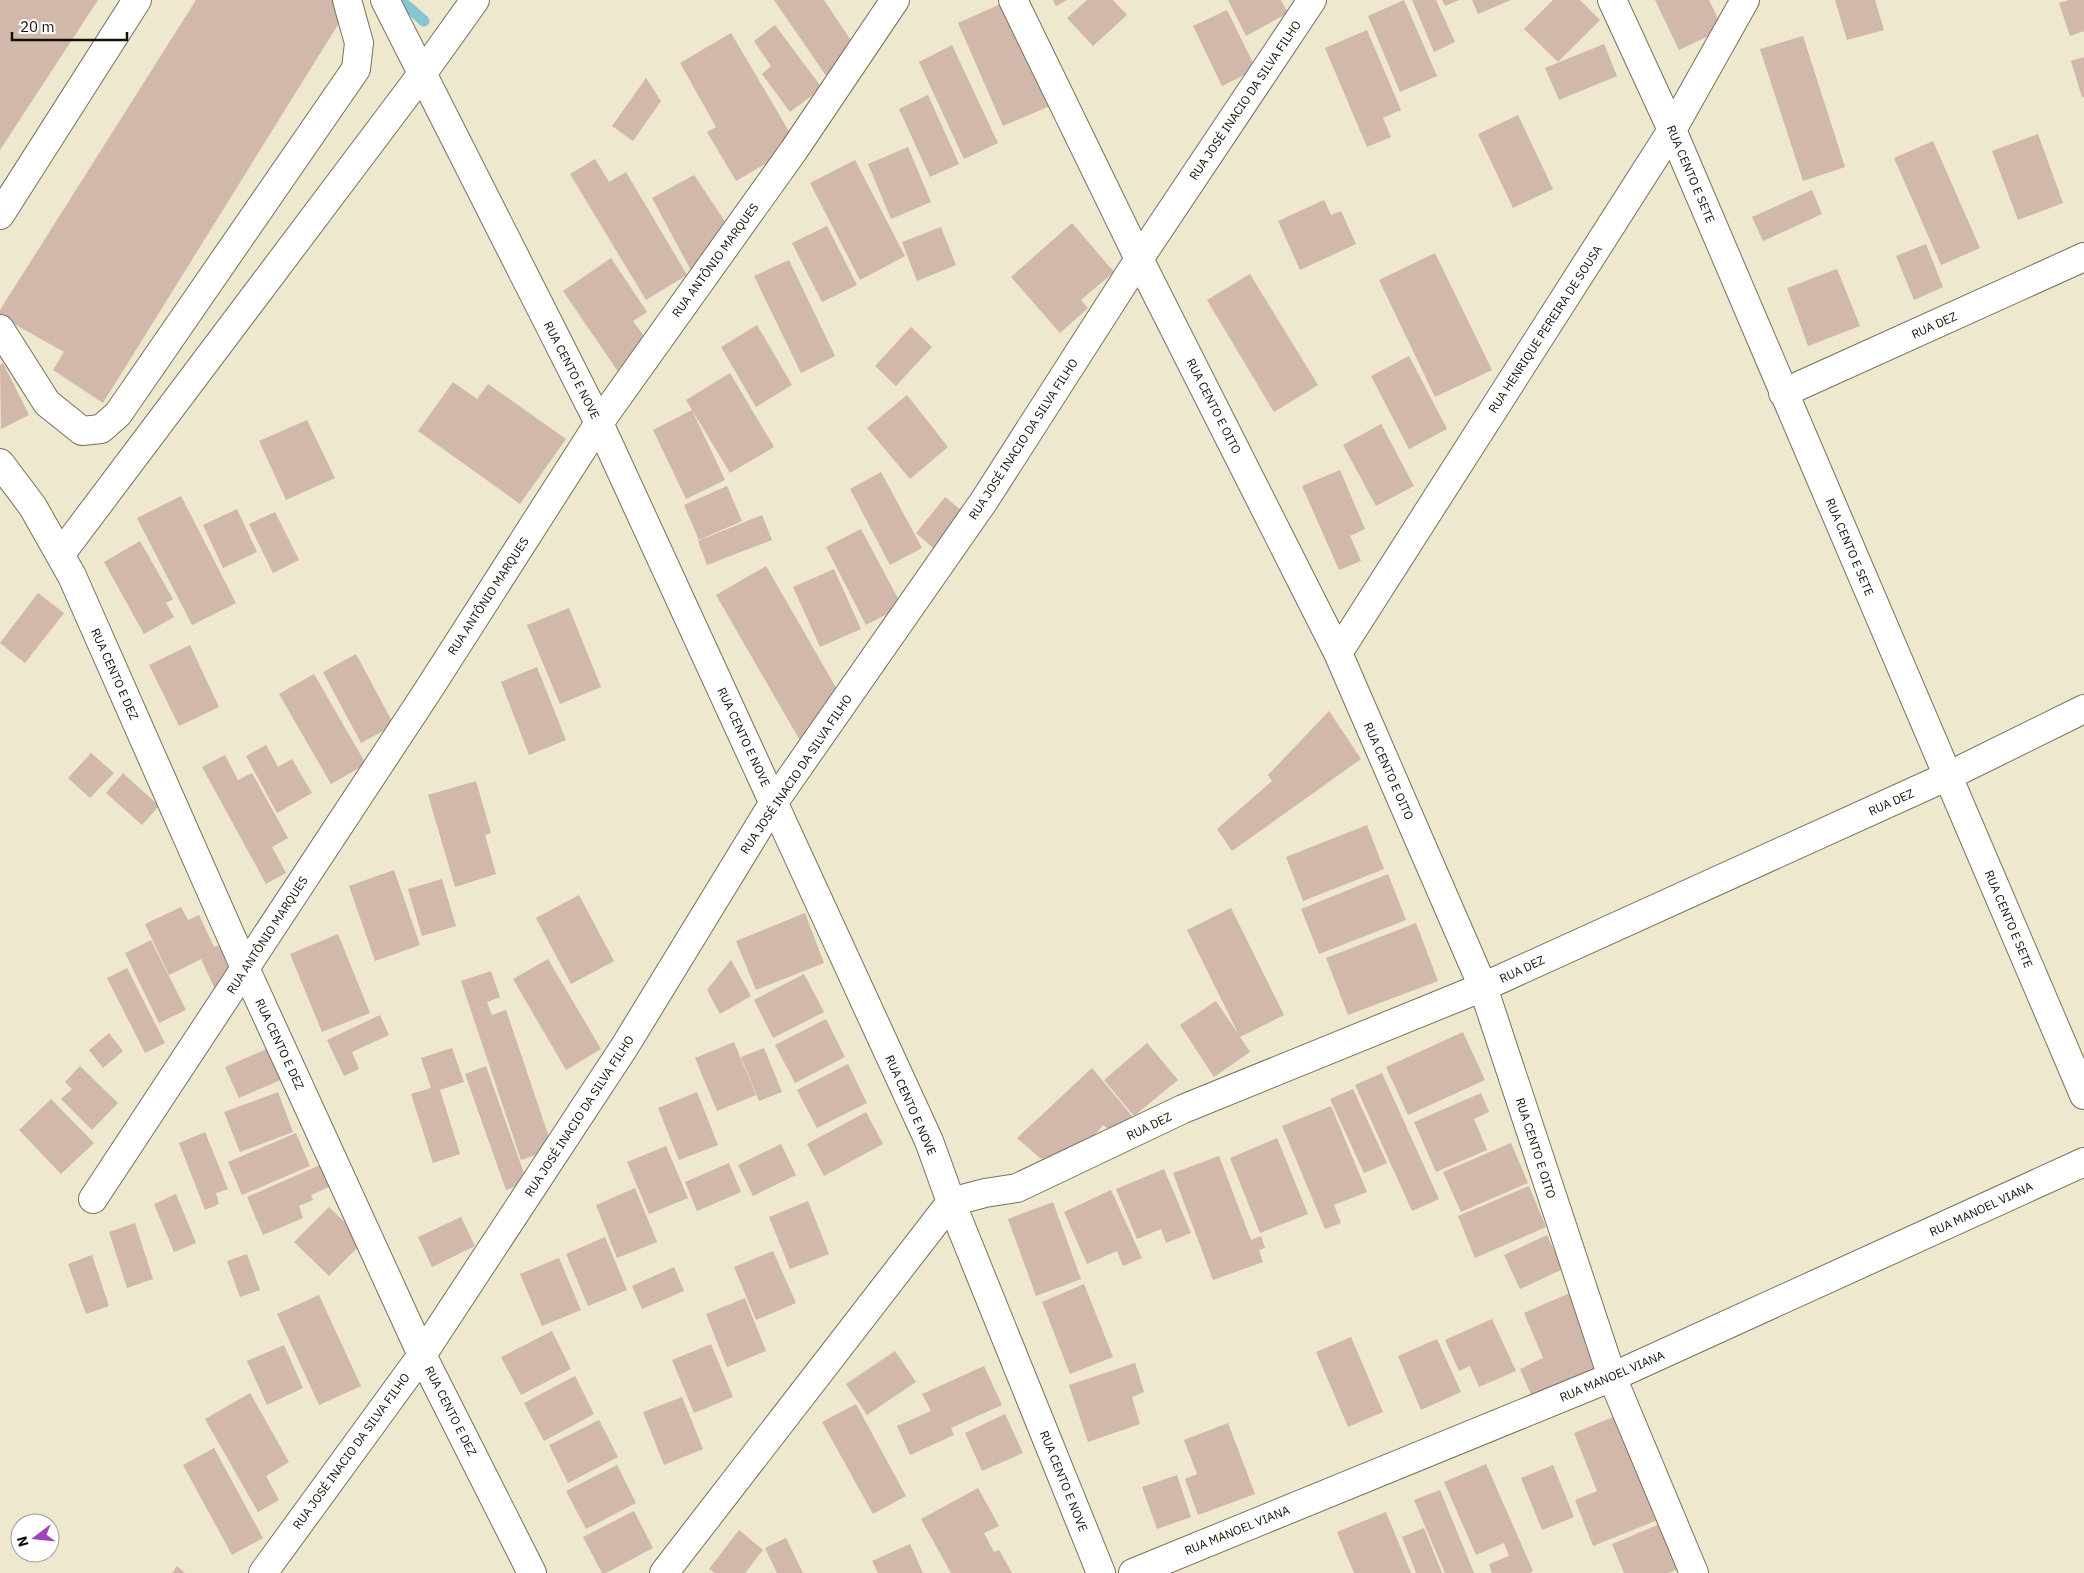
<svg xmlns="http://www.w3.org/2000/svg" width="2084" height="1573" font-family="'IBM Plex Sans',sans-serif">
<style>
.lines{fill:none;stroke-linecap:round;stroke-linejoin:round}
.stream{stroke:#86c6d3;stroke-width:11}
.building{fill:#d2b7ab}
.minor-casing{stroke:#77725b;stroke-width:30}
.minor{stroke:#fff;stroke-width:28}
.labels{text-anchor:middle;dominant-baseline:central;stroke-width:4;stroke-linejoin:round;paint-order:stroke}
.street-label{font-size:12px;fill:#121008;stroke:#fff}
</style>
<rect width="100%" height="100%" fill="#ede8ce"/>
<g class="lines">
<path class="stream" d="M 400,0 L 424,21"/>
</g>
<path class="building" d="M 0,0 L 98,0 L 0,150 Z
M 196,0 L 333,0 L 339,23 L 103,403 L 53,370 L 64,352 L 0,316 L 0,310 Z
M 774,0 L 824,0 L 854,45 L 829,80 Z
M 1053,0 L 1067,0 L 1056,6 Z
M 1087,0 L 1113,0 L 1127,15 L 1093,46 L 1067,18 Z
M 1228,0 L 1281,0 L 1288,13 L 1246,36 Z
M 1404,0 L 1437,76 L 1400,92 L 1368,16 Z
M 1412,0 L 1436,0 L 1455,42 L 1434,52 Z
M 1442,0 L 1459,0 L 1445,6 Z
M 1472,0 L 1511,0 L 1478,14 Z
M 1553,0 L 1580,0 L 1600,20 L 1558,62 L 1524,29 Z
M 1655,0 L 1709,0 L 1723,29 L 1679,50 Z
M 1835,0 L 1875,0 L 1884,30 L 1847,40 Z
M 2069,0 L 2084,0 L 2084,31 L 2070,36 L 2059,3 Z
M 1005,2 L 1050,106 L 1003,126 L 958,23 Z
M 1227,10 L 1256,69 L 1222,86 L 1193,26 Z
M 775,25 L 822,88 L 790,112 L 762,74 L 771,66 L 754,41 Z
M 1367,30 L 1401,110 L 1383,118 L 1391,137 L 1367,147 L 1325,48 Z
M 731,33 L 797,145 L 736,181 L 707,132 L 716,127 L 680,63 Z
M 1803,36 L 1845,167 L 1803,181 L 1760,49 Z
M 1604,44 L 1617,76 L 1559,100 L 1545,68 Z
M 952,45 L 998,143 L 964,159 L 919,62 Z
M 2084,57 L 2084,97 L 2082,97 L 2071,61 Z
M 646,78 L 661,101 L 633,141 L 612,126 Z
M 928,95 L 959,164 L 930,177 L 899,109 Z
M 1518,115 L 1553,189 L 1513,208 L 1478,134 Z
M 2038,134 L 2063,203 L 2018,220 L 1992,151 Z
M 1933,141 L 1980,248 L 1941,265 L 1894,158 Z
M 908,147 L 931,202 L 891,219 L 868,164 Z
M 595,159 L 609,182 L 626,172 L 687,275 L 646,300 L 570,174 Z
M 855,160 L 905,256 L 860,280 L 810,183 Z
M 694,175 L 730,229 L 694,276 L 652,198 Z
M 1812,190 L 1822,214 L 1763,241 L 1752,217 Z
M 1324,200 L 1331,215 L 1341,211 L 1356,244 L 1300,270 L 1278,221 Z
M 1072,223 L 1114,272 L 1081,300 L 1088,308 L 1060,333 L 1011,277 Z
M 827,226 L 857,285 L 822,302 L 792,243 Z
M 941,227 L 956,265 L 917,281 L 902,242 Z
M 1926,244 L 1943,287 L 1914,300 L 1896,256 Z
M 1435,253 L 1492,370 L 1435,397 L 1379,280 Z
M 611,258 L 647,312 L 633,321 L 649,343 L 621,376 L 563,291 Z
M 789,260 L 835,356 L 801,373 L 754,276 Z
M 1837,269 L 1860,326 L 1808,346 L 1787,288 Z
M 1250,274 L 1318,385 L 1274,412 L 1207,300 Z
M 757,325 L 792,385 L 756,407 L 721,347 Z
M 911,327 L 932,347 L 896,386 L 875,366 Z
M 1409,356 L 1447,429 L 1409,449 L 1371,376 Z
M 3,363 L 29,415 L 1,429 L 0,365 Z
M 730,373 L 774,447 L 730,473 L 686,400 Z
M 453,382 L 477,399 L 488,384 L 566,439 L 520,504 L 418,431 Z
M 907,395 L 948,447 L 910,479 L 867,428 Z
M 692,410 L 725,480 L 686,499 L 653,430 Z
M 307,420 L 335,478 L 286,500 L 259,441 Z
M 1381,424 L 1414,486 L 1376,506 L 1343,445 Z
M 1340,470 L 1365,529 L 1350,536 L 1361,561 L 1339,570 L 1302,486 Z
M 881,472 L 922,548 L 890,565 L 850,489 Z
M 727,486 L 742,521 L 699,540 L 684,505 Z
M 181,496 L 236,603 L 192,625 L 137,518 Z
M 945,497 L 968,516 L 939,553 L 916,533 Z
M 237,509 L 257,552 L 223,568 L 203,525 Z
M 275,512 L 299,560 L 273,573 L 249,524 Z
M 762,515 L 772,540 L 707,565 L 698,541 Z
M 861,529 L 902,606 L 866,625 L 826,547 Z
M 140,541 L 173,599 L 166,603 L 174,617 L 144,634 L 104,562 Z
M 766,566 L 842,698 L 802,744 L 716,595 Z
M 834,569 L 861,629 L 820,647 L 793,587 Z
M 38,593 L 64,613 L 25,663 L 0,643 Z
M 569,608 L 601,687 L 560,704 L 527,625 Z
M 190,645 L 219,707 L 179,726 L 149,665 Z
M 356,654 L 394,725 L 361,743 L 323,672 Z
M 537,667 L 566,740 L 529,755 L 501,682 Z
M 314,674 L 366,764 L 331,784 L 279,694 Z
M 1329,711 L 1361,759 L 1232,851 L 1217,829 L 1272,781 L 1268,775 Z
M 266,745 L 278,767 L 292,759 L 312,793 L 277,813 L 246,756 Z
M 91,753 L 114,773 L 90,798 L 68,778 Z
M 225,755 L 238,780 L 252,773 L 288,838 L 272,847 L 286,873 L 266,884 L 202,767 Z
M 123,773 L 159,806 L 142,825 L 106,793 Z
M 476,781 L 491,833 L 485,835 L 496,874 L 455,887 L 428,795 Z
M 1367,825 L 1384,869 L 1303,901 L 1286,857 Z
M 394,870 L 420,945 L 375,961 L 349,886 Z
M 1388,874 L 1406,920 L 1319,954 L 1301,909 Z
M 442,879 L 456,926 L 422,936 L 408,889 Z
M 579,895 L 614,961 L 571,984 L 536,918 Z
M 181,907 L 188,920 L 199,915 L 214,947 L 227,942 L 238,966 L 215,989 L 201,959 L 169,975 L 145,924 Z
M 1231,908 L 1284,1015 L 1240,1037 L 1250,1052 L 1214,1077 L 1180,1025 L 1216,1001 L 1239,1035 L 1187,930 Z
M 805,913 L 824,963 L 756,990 L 736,941 Z
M 1416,923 L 1438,981 L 1348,1015 L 1326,958 Z
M 338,934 L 370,1013 L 322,1032 L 290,954 Z
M 151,940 L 186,1010 L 159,1023 L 125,953 Z
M 548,959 L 601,1049 L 566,1070 L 513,979 Z
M 731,960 L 751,996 L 720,1014 L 707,990 Z
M 127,968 L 165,1043 L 145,1053 L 107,978 Z
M 491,971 L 500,997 L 487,1002 L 492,1015 L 506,1010 L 553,1149 L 521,1160 L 461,981 Z
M 804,974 L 824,1012 L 773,1038 L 754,1000 Z
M 380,1015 L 389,1035 L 352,1052 L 359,1069 L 344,1076 L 327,1040 Z
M 826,1019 L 845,1057 L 795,1083 L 775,1045 Z
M 1463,1032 L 1485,1080 L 1408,1115 L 1386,1067 Z
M 109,1033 L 123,1051 L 103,1068 L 89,1050 Z
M 734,1042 L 756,1095 L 717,1111 L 695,1058 Z
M 1147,1043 L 1178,1080 L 1134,1116 L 1104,1080 Z
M 271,1047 L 285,1078 L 239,1098 L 225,1067 Z
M 452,1048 L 464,1082 L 440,1090 L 460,1154 L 433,1163 L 411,1094 L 431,1088 L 421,1058 Z
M 764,1048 L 782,1092 L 759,1101 L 741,1057 Z
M 848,1064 L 867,1103 L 817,1128 L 797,1090 Z
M 80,1066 L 118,1103 L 92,1130 L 61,1099 L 72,1089 L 65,1082 Z
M 486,1066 L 527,1182 L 506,1190 L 465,1074 Z
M 1092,1068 L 1137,1122 L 1114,1133 L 1103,1125 L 1087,1145 L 1041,1159 L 1017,1138 Z
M 1382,1073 L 1439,1199 L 1412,1211 L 1355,1085 Z
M 1353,1089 L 1387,1163 L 1364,1173 L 1330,1099 Z
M 278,1092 L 293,1132 L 240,1152 L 224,1112 Z
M 697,1092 L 718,1145 L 679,1160 L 658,1108 Z
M 1481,1093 L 1489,1112 L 1474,1119 L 1487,1150 L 1436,1172 L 1414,1122 Z
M 51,1099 L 94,1143 L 61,1174 L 19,1130 Z
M 1331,1106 L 1367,1192 L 1334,1205 L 1341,1223 L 1325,1229 L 1282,1126 Z
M 866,1112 L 883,1144 L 824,1176 L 807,1144 Z
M 205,1132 L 228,1189 L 216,1193 L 219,1204 L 205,1210 L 179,1143 Z
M 296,1133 L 310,1166 L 242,1195 L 228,1162 Z
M 1277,1138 L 1308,1214 L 1260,1233 L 1230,1158 Z
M 1511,1143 L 1528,1183 L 1461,1212 L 1443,1172 Z
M 781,1144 L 796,1175 L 753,1196 L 738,1165 Z
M 666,1146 L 688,1198 L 649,1214 L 627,1162 Z
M 1219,1156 L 1251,1240 L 1261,1236 L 1265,1248 L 1259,1250 L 1263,1262 L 1213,1280 L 1173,1173 Z
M 729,1163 L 741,1192 L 697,1211 L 685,1182 Z
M 320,1165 L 329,1187 L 311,1195 L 313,1200 L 299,1206 L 303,1218 L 263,1235 L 247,1197 Z
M 1164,1169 L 1191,1233 L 1166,1243 L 1161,1229 L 1137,1239 L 1116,1189 Z
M 1529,1186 L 1546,1227 L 1475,1258 L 1458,1216 Z
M 635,1188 L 657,1242 L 617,1258 L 596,1205 Z
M 1111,1190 L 1142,1258 L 1123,1266 L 1117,1251 L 1087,1264 L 1064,1212 Z
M 176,1194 L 196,1243 L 174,1252 L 154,1204 Z
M 808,1201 L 829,1254 L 790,1269 L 769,1217 Z
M 1053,1202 L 1081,1279 L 1036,1296 L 1008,1219 Z
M 329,1207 L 364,1241 L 329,1276 L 294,1242 Z
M 461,1217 L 475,1246 L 432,1267 L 418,1237 Z
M 135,1223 L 153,1279 L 127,1288 L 109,1232 Z
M 1547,1235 L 1563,1269 L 1520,1289 L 1504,1255 Z
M 605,1237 L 627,1290 L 588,1306 L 566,1254 Z
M 773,1251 L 796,1303 L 756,1320 L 734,1267 Z
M 247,1254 L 260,1290 L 240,1297 L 227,1261 Z
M 92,1255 L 109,1306 L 86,1314 L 68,1264 Z
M 559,1258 L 581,1310 L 542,1326 L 520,1274 Z
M 674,1267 L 684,1291 L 642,1309 L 632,1286 Z
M 1084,1284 L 1113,1357 L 1070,1374 L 1042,1302 Z
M 1572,1292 L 1605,1367 L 1533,1399 L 1520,1369 L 1543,1358 L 1524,1313 Z
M 319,1295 L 361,1386 L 319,1405 L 277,1314 Z
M 745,1298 L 766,1351 L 727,1367 L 706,1314 Z
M 1492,1319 L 1516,1371 L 1479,1387 L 1470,1366 L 1459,1371 L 1445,1340 Z
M 552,1331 L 571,1369 L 521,1395 L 501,1357 Z
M 1351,1337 L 1383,1412 L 1348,1427 L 1316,1352 Z
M 1437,1339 L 1461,1392 L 1421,1410 L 1398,1356 Z
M 711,1344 L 733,1397 L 694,1413 L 672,1360 Z
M 284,1345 L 303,1388 L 267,1405 L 247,1361 Z
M 895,1351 L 916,1382 L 867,1415 L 846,1384 Z
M 1135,1363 L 1144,1392 L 1132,1397 L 1140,1424 L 1088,1442 L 1069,1385 Z
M 984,1366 L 1002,1405 L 951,1428 L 954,1435 L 910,1455 L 897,1426 L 931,1411 L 922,1394 Z
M 575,1376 L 594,1414 L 544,1441 L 524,1403 Z
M 250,1393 L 289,1462 L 266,1476 L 279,1500 L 258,1512 L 205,1419 Z
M 682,1397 L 703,1449 L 664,1465 L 643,1412 Z
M 856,1404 L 906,1496 L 873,1514 L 822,1422 Z
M 1005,1414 L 1023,1453 L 982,1471 L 965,1433 Z
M 1618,1415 L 1660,1519 L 1593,1546 L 1575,1500 L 1597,1491 L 1574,1433 Z
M 599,1420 L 618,1457 L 568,1483 L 549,1445 Z
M 1228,1423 L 1255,1494 L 1198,1515 L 1185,1479 L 1197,1474 L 1184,1440 Z
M 214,1448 L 263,1538 L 232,1555 L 183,1465 Z
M 1486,1464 L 1533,1571 L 1529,1573 L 1492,1573 L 1489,1564 L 1509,1556 L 1504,1543 L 1476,1555 L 1444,1482 Z
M 617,1465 L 636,1503 L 586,1529 L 566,1491 Z
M 1553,1465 L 1574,1517 L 1542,1530 L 1521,1478 Z
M 1177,1475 L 1191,1517 L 1157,1529 L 1142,1487 Z
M 978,1488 L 999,1526 L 984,1533 L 994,1552 L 999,1550 L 1012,1573 L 951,1573 L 921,1519 Z
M 1440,1490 L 1474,1573 L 1445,1573 L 1414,1500 Z
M 634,1511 L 653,1548 L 606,1573 L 602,1573 L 583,1537 Z
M 1386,1512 L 1411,1573 L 1354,1573 L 1337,1532 Z
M 1660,1524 L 1679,1569 L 1668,1573 L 1624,1573 L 1612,1544 Z
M 1424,1528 L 1442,1573 L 1416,1573 L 1402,1537 Z
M 739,1530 L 763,1550 L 745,1573 L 715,1573 L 709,1569 Z
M 786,1538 L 803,1573 L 777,1573 L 765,1548 Z
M 910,1544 L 923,1573 L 878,1573 L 872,1561 Z
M 177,1566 L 185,1573 L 172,1573 Z"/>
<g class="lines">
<defs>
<path id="minor" d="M 385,0 L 599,423 L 929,1141 L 951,1202 L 1101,1573
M 1013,0 L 1139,259 L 1338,653 L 1483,987 L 1612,1377 L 1694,1573
M 1612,0 L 1672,130 L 2084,1095
M 0,215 L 137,0
M 0,329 L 47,403 L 82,431 L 101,429 L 118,414 L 356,69 L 359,43 L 347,0
M 1783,393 L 2084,257
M 0,463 L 33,507 L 72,576 L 245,968 L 422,1355 L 532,1573
M 60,555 L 422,74 L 475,0
M 1338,653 L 1672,130 L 1745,0
M 93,1199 L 427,692 L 599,423 L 794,150 L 895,0
M 263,1573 L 422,1355 L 625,1046 L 774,802 L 984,501 L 1139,259 L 1312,0
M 664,1573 L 951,1202 L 985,1193 L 1017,1188 L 1183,1109 L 1483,987 L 1948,776 L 2084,709
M 1133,1573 L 1612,1377 L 2084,1162"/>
</defs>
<use href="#minor" class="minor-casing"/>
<use href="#minor" class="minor"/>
</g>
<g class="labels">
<g class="street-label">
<text transform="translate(1245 100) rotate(-56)">RUA JOSÉ INACIO DA SILVA FILHO</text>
<text transform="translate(1691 174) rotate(67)">RUA CENTO E SETE</text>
<text transform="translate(715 260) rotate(-54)">RUA ANTÔNIO MARQUES</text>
<text transform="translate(1934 325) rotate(-24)">RUA DEZ</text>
<text transform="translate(1545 329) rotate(-57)">RUA HENRIQUE PEREIRA DE SOUSA</text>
<text transform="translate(572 370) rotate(63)">RUA CENTO E NOVE</text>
<text transform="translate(1214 406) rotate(63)">RUA CENTO E OITO</text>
<text transform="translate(1023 439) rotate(-57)">RUA JOSÉ INACIO DA SILVA FILHO</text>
<text transform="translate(1850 547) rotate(67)">RUA CENTO E SETE</text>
<text transform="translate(488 596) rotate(-57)">RUA ANTÔNIO MARQUES</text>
<text transform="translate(115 674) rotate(66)">RUA CENTO E DEZ</text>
<text transform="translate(744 737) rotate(65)">RUA CENTO E NOVE</text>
<text transform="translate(1389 771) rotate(66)">RUA CENTO E OITO</text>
<text transform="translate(796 774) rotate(-56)">RUA JOSÉ INACIO DA SILVA FILHO</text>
<text transform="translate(1891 802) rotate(-24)">RUA DEZ</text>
<text transform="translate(2009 919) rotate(67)">RUA CENTO E SETE</text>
<text transform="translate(267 935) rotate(-57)">RUA ANTÔNIO MARQUES</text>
<text transform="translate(1522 969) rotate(-25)">RUA DEZ</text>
<text transform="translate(280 1044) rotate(65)">RUA CENTO E DEZ</text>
<text transform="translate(911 1105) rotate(66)">RUA CENTO E NOVE</text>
<text transform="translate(579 1116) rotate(-57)">RUA JOSÉ INACIO DA SILVA FILHO</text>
<text transform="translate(1149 1126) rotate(-26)">RUA DEZ</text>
<text transform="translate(1536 1148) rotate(72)">RUA CENTO E OITO</text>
<text transform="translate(1981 1209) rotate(-25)">RUA MANOEL VIANA</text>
<text transform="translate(1612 1376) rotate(-23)">RUA MANOEL VIANA</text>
<text transform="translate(451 1411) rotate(63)">RUA CENTO E DEZ</text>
<text transform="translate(351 1451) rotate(-54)">RUA JOSÉ INACIO DA SILVA FILHO</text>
<text transform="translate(1064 1481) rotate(68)">RUA CENTO E NOVE</text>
<text transform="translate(1237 1530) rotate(-22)">RUA MANOEL VIANA</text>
</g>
</g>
<g transform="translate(35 1538) rotate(254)"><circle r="24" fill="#ffffff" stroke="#a09f9c"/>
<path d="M0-4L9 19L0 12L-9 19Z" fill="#9f46b2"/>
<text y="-8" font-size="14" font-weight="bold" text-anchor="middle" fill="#121008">N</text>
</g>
<path d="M12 32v8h115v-8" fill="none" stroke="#121008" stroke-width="2.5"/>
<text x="20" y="32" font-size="15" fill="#121008" stroke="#ffffff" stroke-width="4" paint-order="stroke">20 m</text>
</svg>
